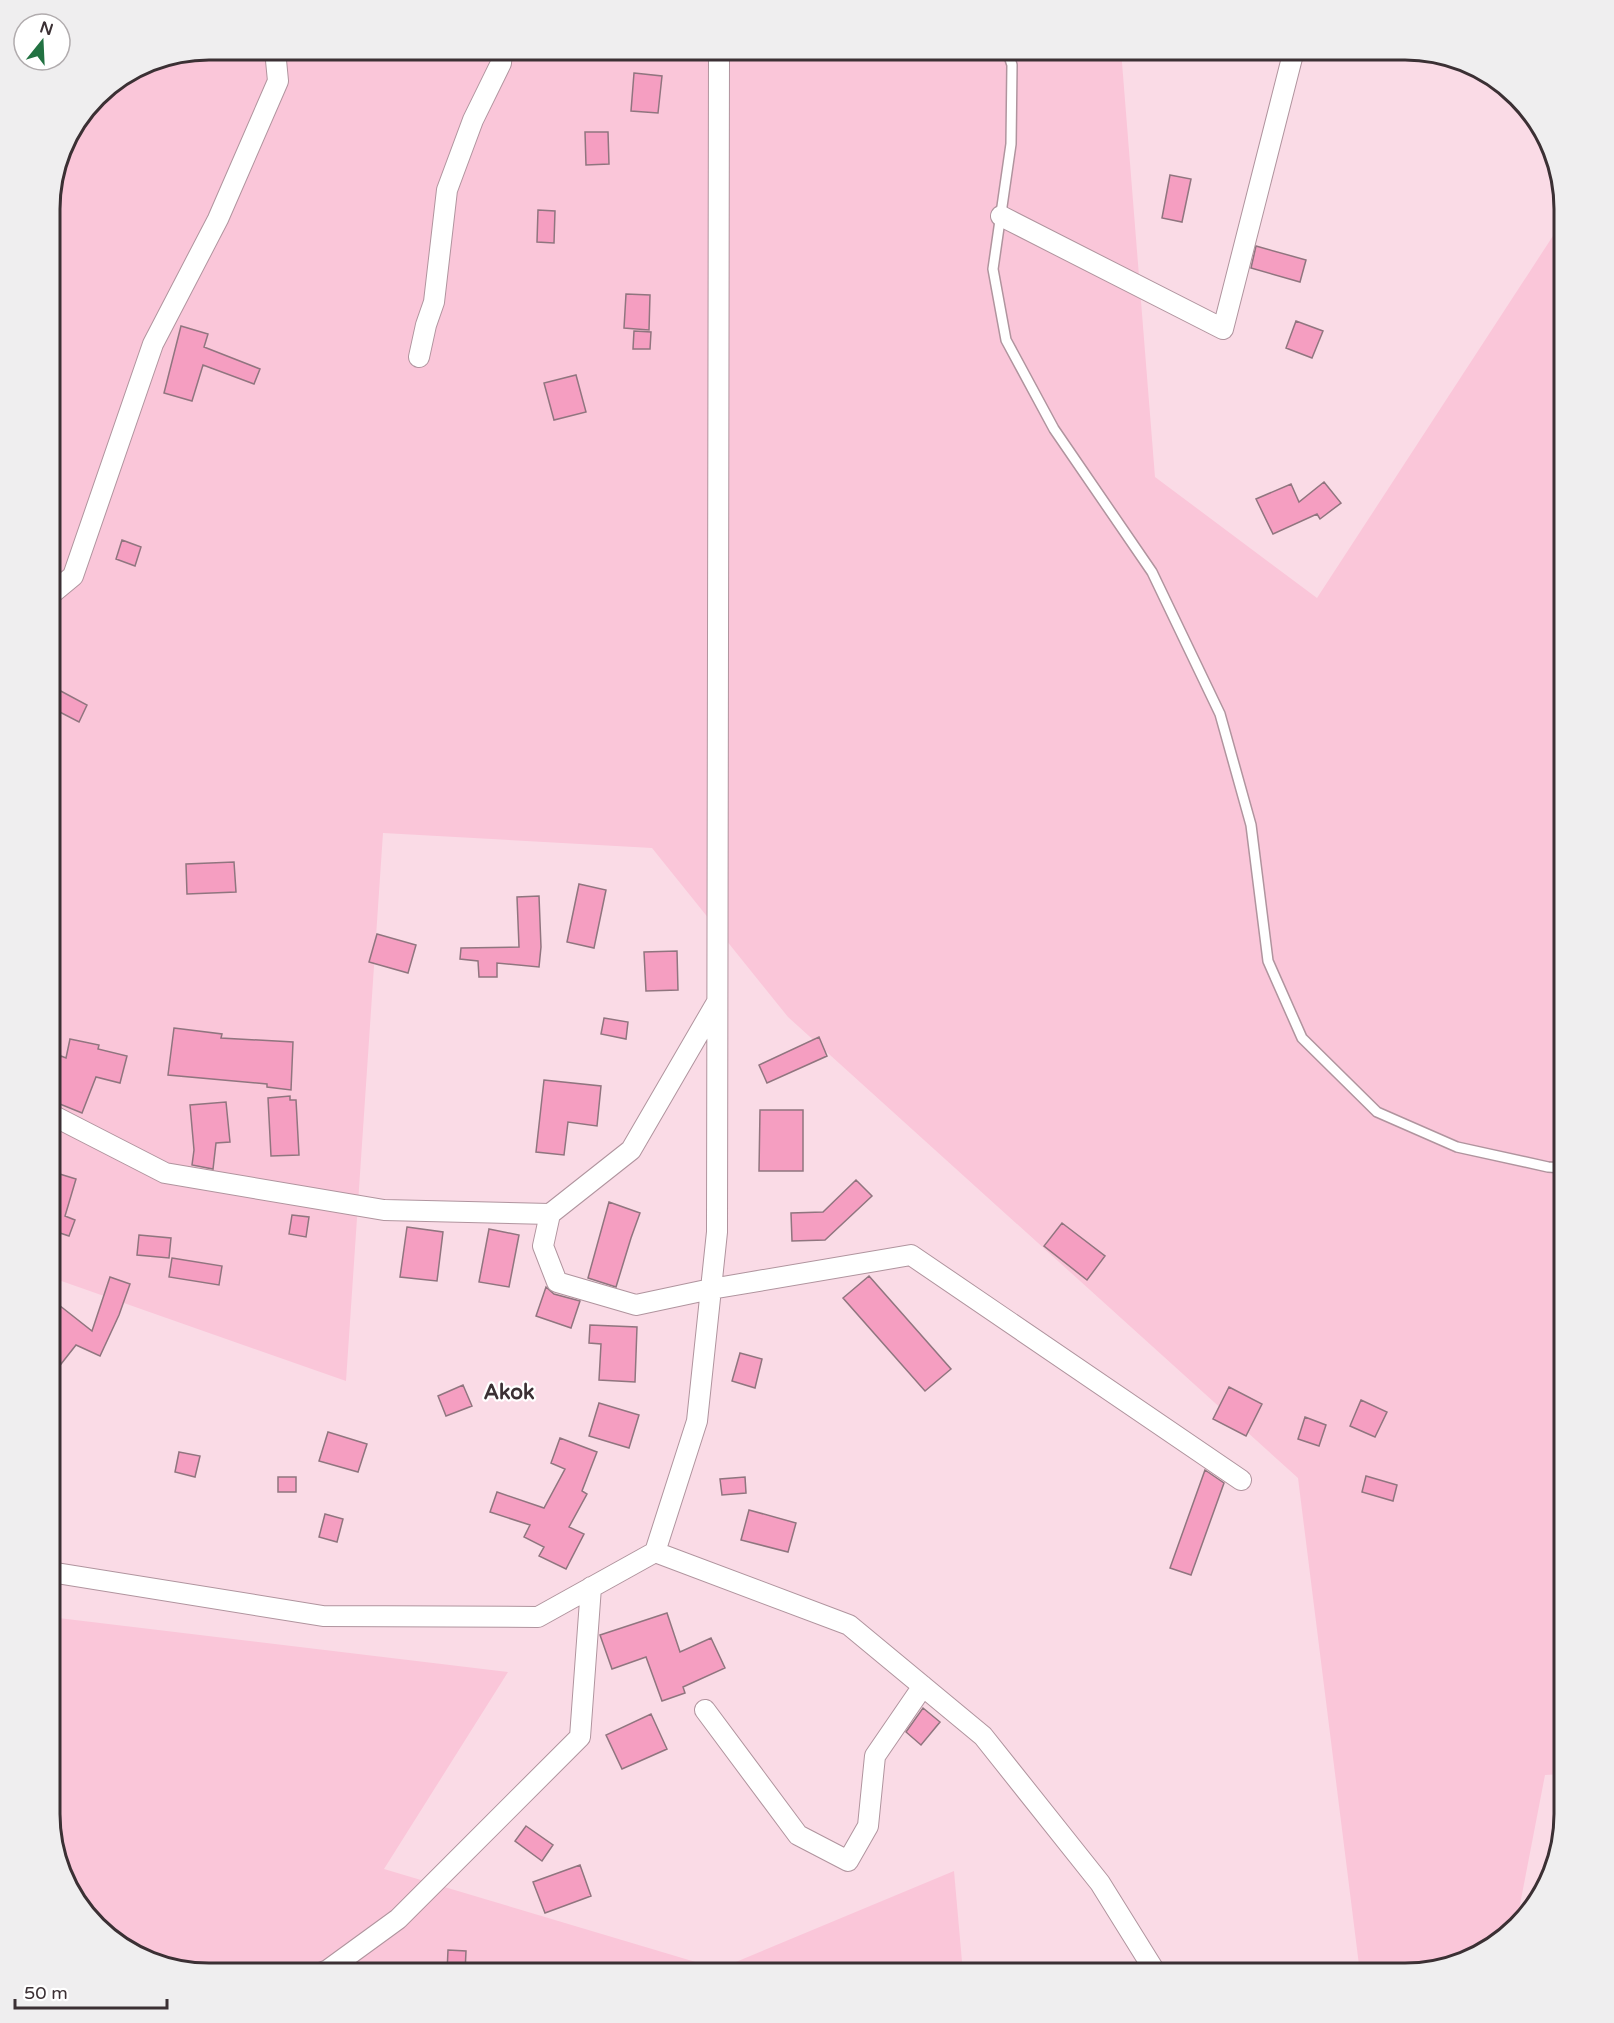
<svg xmlns="http://www.w3.org/2000/svg" width="1614" height="2023" font-family="'Varela Round',sans-serif">
<style>
.green{fill:#fac6d9}
.building{fill:#f59ec1;stroke:#90757f;stroke-width:1.5}
.lines{fill:none;stroke-linecap:round;stroke-linejoin:round}
.lane-casing{stroke:#b0949e;stroke-width:12}
.street-casing{stroke:#b0949e;stroke-width:22}
.lane{stroke:#fff;stroke-width:9}
.street{stroke:#fff;stroke-width:20}
.labels{text-anchor:middle;dominant-baseline:central;stroke-width:4.5;stroke-linejoin:round;paint-order:stroke}
.quarter-label{font-size:21px;font-weight:bold;fill:#3b3034;stroke:#fff}
.rim{fill:none;stroke:#3b3034;stroke-width:3}
</style>
<rect width="100%" height="100%" fill="#fadbe6"/>
<path class="green" d="M 209,50 L 1121,50 L 1155,477 L 1317,598 L 1564,219 L 1564,1774 L 1545,1775 L 1517,1920 L 1494,1946 L 1405,1973 L 1360,1973 L 1298,1478 L 788,1017 L 652,848 L 383,833 L 346,1381 L 50,1277 L 50,199 L 66,138 L 104,89 L 149,62 Z
M 50,1617 L 508,1672 L 384,1869 L 719,1969 L 954,1871 L 963,1973 L 209,1973 L 130,1952 L 77,1903 L 50,1814 Z"/>
<path class="building" d="M 634,73 L 662,76 L 658,113 L 631,111 Z
M 585,132 L 608,132 L 609,164 L 586,165 Z
M 1170,175 L 1191,179 L 1182,222 L 1162,218 Z
M 538,210 L 555,211 L 554,243 L 537,242 Z
M 1256,246 L 1306,260 L 1300,282 L 1251,268 Z
M 626,294 L 650,295 L 649,330 L 624,328 Z
M 1296,321 L 1323,331 L 1312,358 L 1286,348 Z
M 181,326 L 208,334 L 204,347 L 260,369 L 254,384 L 203,365 L 192,401 L 164,393 Z
M 634,331 L 651,332 L 650,349 L 633,349 Z
M 576,375 L 586,412 L 554,420 L 544,383 Z
M 1324,482 L 1341,503 L 1320,519 L 1317,514 L 1273,534 L 1256,499 L 1291,484 L 1299,502 Z
M 122,540 L 141,547 L 135,566 L 116,559 Z
M 57,689 L 87,705 L 79,722 L 50,707 L 50,703 Z
M 234,862 L 236,892 L 187,894 L 186,864 Z
M 579,884 L 606,890 L 594,948 L 567,942 Z
M 539,896 L 541,947 L 539,967 L 497,963 L 497,977 L 479,977 L 478,961 L 460,959 L 461,948 L 519,947 L 517,897 Z
M 377,934 L 416,945 L 408,973 L 369,962 Z
M 677,951 L 678,990 L 646,991 L 644,952 Z
M 604,1018 L 628,1022 L 626,1039 L 601,1034 Z
M 174,1028 L 222,1034 L 221,1038 L 293,1042 L 291,1090 L 267,1087 L 267,1084 L 168,1075 Z
M 819,1037 L 827,1056 L 767,1083 L 759,1065 Z
M 70,1039 L 99,1045 L 98,1049 L 127,1056 L 120,1083 L 96,1077 L 82,1113 L 50,1100 L 50,1084 L 61,1056 L 66,1058 Z
M 544,1080 L 601,1086 L 597,1126 L 568,1122 L 564,1155 L 536,1152 Z
M 290,1096 L 290,1100 L 296,1100 L 299,1155 L 271,1156 L 268,1098 Z
M 226,1102 L 230,1142 L 216,1143 L 213,1169 L 192,1165 L 194,1150 L 190,1105 Z
M 760,1110 L 803,1110 L 803,1171 L 759,1171 Z
M 50,1171 L 76,1179 L 65,1216 L 75,1220 L 69,1236 L 60,1233 L 54,1255 L 50,1254 Z
M 856,1180 L 872,1196 L 825,1240 L 792,1241 L 791,1213 L 823,1212 Z
M 609,1202 L 640,1213 L 631,1238 L 616,1287 L 588,1278 Z
M 292,1215 L 309,1217 L 306,1237 L 289,1234 Z
M 1062,1223 L 1105,1256 L 1087,1280 L 1044,1246 Z
M 407,1227 L 443,1232 L 437,1281 L 400,1277 Z
M 489,1229 L 519,1235 L 509,1287 L 479,1282 Z
M 139,1235 L 171,1238 L 169,1258 L 137,1255 Z
M 172,1258 L 222,1266 L 219,1285 L 169,1277 Z
M 869,1276 L 951,1369 L 925,1391 L 843,1298 Z
M 110,1277 L 130,1284 L 119,1315 L 100,1356 L 76,1345 L 50,1378 L 50,1298 L 92,1331 Z
M 546,1287 L 554,1294 L 580,1301 L 571,1328 L 536,1316 Z
M 590,1325 L 637,1327 L 635,1382 L 599,1380 L 601,1344 L 589,1343 Z
M 740,1353 L 762,1359 L 755,1388 L 732,1381 Z
M 463,1385 L 472,1406 L 446,1416 L 438,1396 Z
M 1229,1387 L 1262,1404 L 1246,1436 L 1213,1419 Z
M 1361,1400 L 1387,1412 L 1375,1437 L 1350,1426 Z
M 599,1403 L 639,1415 L 629,1448 L 589,1436 Z
M 1305,1417 L 1326,1425 L 1319,1446 L 1298,1439 Z
M 328,1432 L 367,1444 L 358,1472 L 319,1461 Z
M 560,1438 L 597,1452 L 582,1491 L 587,1494 L 569,1527 L 584,1534 L 566,1569 L 539,1556 L 544,1547 L 524,1537 L 530,1525 L 490,1512 L 497,1492 L 544,1508 L 565,1469 L 551,1463 Z
M 179,1452 L 200,1456 L 195,1477 L 175,1472 Z
M 1205,1470 L 1224,1483 L 1191,1575 L 1170,1568 Z
M 1366,1476 L 1397,1485 L 1393,1501 L 1362,1492 Z
M 278,1477 L 296,1477 L 296,1492 L 278,1492 Z
M 745,1477 L 746,1493 L 722,1495 L 720,1479 Z
M 749,1510 L 796,1523 L 788,1552 L 741,1540 Z
M 325,1514 L 343,1519 L 337,1542 L 319,1537 Z
M 667,1613 L 680,1652 L 711,1638 L 725,1668 L 683,1687 L 685,1693 L 662,1701 L 646,1657 L 612,1669 L 600,1635 Z
M 923,1708 L 940,1722 L 921,1745 L 906,1732 Z
M 651,1714 L 667,1749 L 622,1769 L 606,1735 Z
M 526,1826 L 553,1845 L 542,1861 L 515,1841 Z
M 580,1865 L 591,1896 L 545,1913 L 533,1882 Z
M 448,1950 L 466,1951 L 465,1973 L 447,1973 Z"/>
<g class="lines">
<defs>
<path id="lane" d="M 1007,50 L 1012,65 L 1011,144 L 993,269 L 1006,340 L 1054,429 L 1152,572 L 1220,714 L 1251,825 L 1268,961 L 1302,1038 L 1377,1112 L 1457,1147 L 1548,1167 L 1564,1168"/>
<path id="street" d="M 1001,216 L 1223,329 L 1294,50
M 419,357 L 426,325 L 434,302 L 447,190 L 473,120 L 501,63 L 502,50
M 50,595 L 73,576 L 153,344 L 218,219 L 278,81 L 275,50
M 50,1114 L 165,1173 L 384,1210 L 550,1214 L 631,1150 L 717,1002
M 550,1214 L 543,1246 L 557,1282 L 636,1305 L 711,1289 L 911,1255 L 1241,1480
M 655,1552 L 849,1625 L 983,1736 L 1100,1883 L 1156,1973
M 50,1572 L 323,1616 L 538,1617 L 655,1552 L 697,1421 L 717,1232 L 719,50
M 705,1710 L 798,1835 L 848,1861 L 868,1826 L 875,1756 L 923,1686
M 320,1973 L 328,1970 L 398,1919 L 580,1737 L 591,1587"/>
</defs>
<use href="#lane" class="lane-casing"/>
<use href="#street" class="street-casing"/>
<use href="#lane" class="lane"/>
<use href="#street" class="street"/>
</g>
<g class="labels">
<g class="quarter-label">
<text x="509" y="1392">Akok</text>
</g>
</g>
<path d="M0 0H1614V2023H0ZM209 60H1405A149 149 0 0 1 1554 209V1814A149 149 0 0 1 1405 1963H209A149 149 0 0 1 60 1814V209A149 149 0 0 1 209 60Z" fill="#efeeef" fill-rule="evenodd"/>
<path class="rim" d="M209 60H1405A149 149 0 0 1 1554 209V1814A149 149 0 0 1 1405 1963H209A149 149 0 0 1 60 1814V209A149 149 0 0 1 209 60Z"/>
<g transform="translate(42 42) rotate(18)"><circle r="28" fill="#ffffff" stroke="#b1acae" stroke-width="1.5"/>
<path d="M0-4.5L10 22L0 15L-10 22Z" fill="#227242"/>
<text y="-9" font-size="16" font-weight="bold" text-anchor="middle" fill="#3b3034">N</text>
</g>
<path d="M15 1999v9h152v-9" fill="none" stroke="#3b3034" stroke-width="3"/>
<text x="24" y="1999" font-size="18" fill="#3b3034" stroke="#ffffff" stroke-width="4.5" paint-order="stroke">50 m</text>
</svg>
